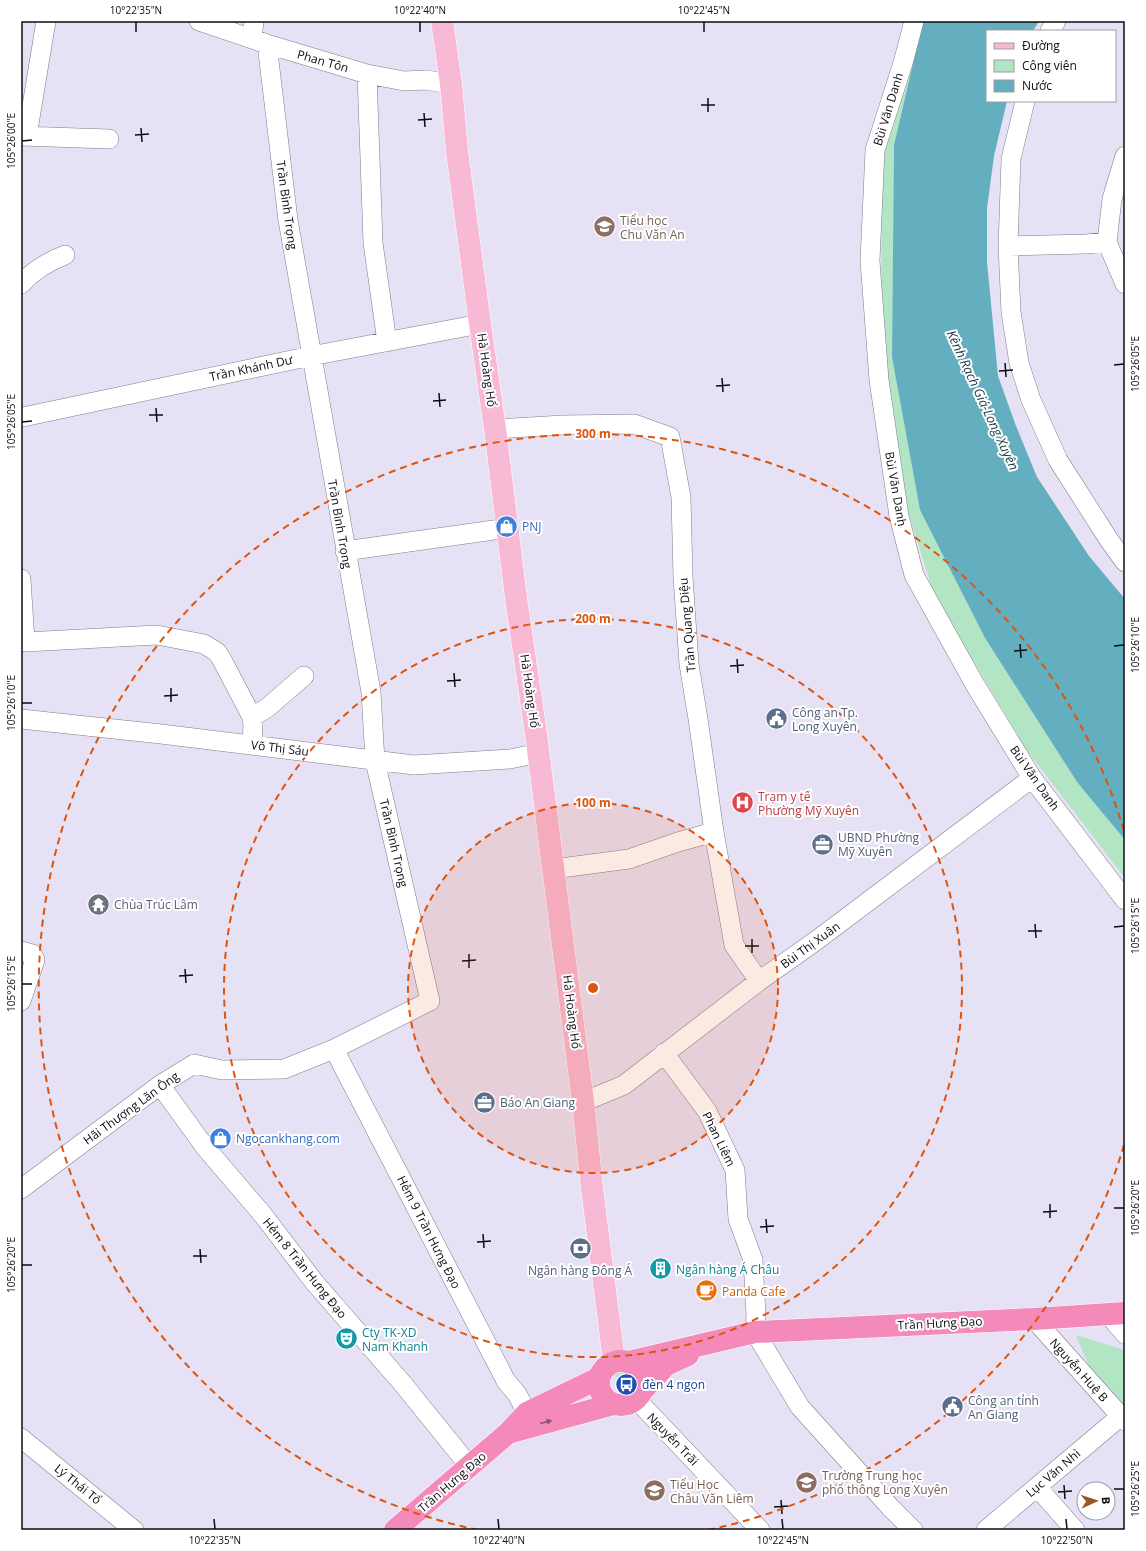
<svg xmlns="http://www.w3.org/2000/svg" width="1146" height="1551" font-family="'Open Sans',sans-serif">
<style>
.green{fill:#b2e5c4}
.water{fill:#63aebf}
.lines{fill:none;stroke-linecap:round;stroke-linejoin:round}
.minor-casing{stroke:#817b8d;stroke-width:20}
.major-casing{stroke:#fff;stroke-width:23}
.highway-casing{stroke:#fff;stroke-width:23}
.minor{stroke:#fff;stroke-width:19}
.major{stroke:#f8b9d5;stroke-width:22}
.highway{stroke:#f48ab9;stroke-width:22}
.oneway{fill:#8c516d}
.ticks{fill:none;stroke:#0d0b11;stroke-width:1.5}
.ring{fill:none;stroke:#dd550c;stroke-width:2;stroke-dasharray:7 5}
.labels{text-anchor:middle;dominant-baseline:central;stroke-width:4;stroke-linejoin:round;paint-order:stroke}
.street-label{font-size:12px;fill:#0d0b11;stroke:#fff}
.education-label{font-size:12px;fill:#785e54;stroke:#fff;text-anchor:start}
.shop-label{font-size:12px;fill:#366cbe;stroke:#fff;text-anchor:start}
.service-label{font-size:12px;fill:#4e5e75;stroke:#fff;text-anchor:start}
.health-label{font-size:12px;fill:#be3a42;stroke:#fff;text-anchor:start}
.worship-label{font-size:12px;fill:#5b616d;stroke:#fff;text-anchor:start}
.culture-label{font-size:12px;fill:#0d838f;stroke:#fff;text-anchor:start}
.food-label{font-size:12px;fill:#c56008;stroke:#fff;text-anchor:start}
.transit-label{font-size:12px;fill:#164399;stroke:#fff;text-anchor:start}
.water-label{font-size:13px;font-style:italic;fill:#143840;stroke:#fff}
.centre{fill:#dd550c;stroke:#fff;stroke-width:2}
.ring-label{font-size:12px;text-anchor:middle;font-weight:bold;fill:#dd550c;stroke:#fff;stroke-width:4;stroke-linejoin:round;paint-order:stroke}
.neatline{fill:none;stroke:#0d0b11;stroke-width:1.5}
.ticks-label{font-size:10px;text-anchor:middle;fill:#0d0b11}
</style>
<rect width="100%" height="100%" fill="#e7e1f5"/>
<path class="green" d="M 923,21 L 894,145 L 892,357 L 920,510 L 985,638 L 1077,782 L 1125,840 L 1125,878 L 1026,749 L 934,595 L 909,514 L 881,360 L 882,148 Z
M 1076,1335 L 1125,1350 L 1125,1420 L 1101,1395 Z
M 617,1361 L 632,1366 L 627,1374 L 632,1382 L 623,1379 L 617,1387 L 618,1377 L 608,1374 L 618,1372 Z"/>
<path class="water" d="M 923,21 L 1039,21 L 1033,31 L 987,31 L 987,101 L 1007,101 L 994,156 L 987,208 L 987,262 L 998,376 L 1016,426 L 1037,477 L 1089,556 L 1125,599 L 1125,840 L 1077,782 L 985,638 L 920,510 L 892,357 L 894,145 Z"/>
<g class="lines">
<defs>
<path id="minor" d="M 199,21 L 267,44 L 367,74 L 404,81 L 426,80 L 451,84
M 914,21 L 903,63 L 875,150 L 870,261 L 879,380 L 899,516 L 914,575 L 974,683 L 1032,778 L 1125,900
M 1050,31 L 1056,21
M 252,39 L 254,21
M 367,74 L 373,243 L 387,342
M 1025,101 L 1011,159 L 1008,246 L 1011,312 L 1019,363 L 1031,400 L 1058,460 L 1109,540 L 1125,562
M 21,136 L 109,139
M 27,136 L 46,21
M 1125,156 L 1112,199 L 1107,242 L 1125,284
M 1008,246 L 1086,244 L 1107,242
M 21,284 C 34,270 47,262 65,255
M 23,417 L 311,356 L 480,324
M 495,429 L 563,425 L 634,424 L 670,437 L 681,497 L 683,577 L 689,664 L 698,719 L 714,832 L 734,945 L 759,981
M 345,551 L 508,528
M 21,579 L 25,642 L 157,635 L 204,644 L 217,652 L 221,658 L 252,717 L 253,725 L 252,744
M 252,717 L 267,708 L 304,676
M 21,719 L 161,734 L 414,765 L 510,759 L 539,753
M 553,869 L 629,859 L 678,842 L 714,832
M 21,951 L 32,954 L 35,960 L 21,1001
M 334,1049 L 506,1381 L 517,1394 L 527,1413
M 664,1053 L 707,1111 L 735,1170 L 738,1219 L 753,1260 L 756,1315 L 755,1332 L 800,1407 L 890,1507 L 913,1530
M 160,1085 L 205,1147 L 263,1215 L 315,1283 L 403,1384 L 470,1467
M 583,1102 L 624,1085 L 759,981 L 817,940 L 1032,778
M 21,1189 L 160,1085 L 194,1064 L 222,1070 L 284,1069 L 334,1049 L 430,1001 L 375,761 L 371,692 L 288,220 L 267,44
M 1108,1314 L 1125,1334
M 1034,1319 L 1125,1421
M 636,1399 L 760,1530
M 21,1438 L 134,1530
M 1037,1487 L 1075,1530
M 986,1530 L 1121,1416"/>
<path id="major" d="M 442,21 L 451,84 L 457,151 L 480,324 L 495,429 L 516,598 L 536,734 L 583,1102 L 592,1188 L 614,1361"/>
<path id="highway" d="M599 1383a22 22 0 1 1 44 0a22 22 0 1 1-44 0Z
M 629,1362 L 755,1332 L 1034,1319 L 1125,1313
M 641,1392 L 666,1365 L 688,1355
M 508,1433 L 614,1404
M 395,1530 L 508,1433 L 527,1413 L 599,1378"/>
</defs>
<use href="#minor" class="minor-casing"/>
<use href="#major" class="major-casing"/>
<use href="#highway" class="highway-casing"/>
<use href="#minor" class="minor"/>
<use href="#major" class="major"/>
<use href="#highway" class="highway"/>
</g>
<defs><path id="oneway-solid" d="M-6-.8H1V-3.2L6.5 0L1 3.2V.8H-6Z"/></defs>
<use class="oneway" href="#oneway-solid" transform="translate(546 1422) rotate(-15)"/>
<path class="ticks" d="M 136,22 L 136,32M 420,22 L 420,32M 704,22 L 704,32M 708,98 L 708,112M 701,105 L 715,105M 424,113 L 425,127M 418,120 L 432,119M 141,128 L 142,142M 135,135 L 149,134M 22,141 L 32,140M 1005,363 L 1006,377M 1114,365 L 1124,364M 999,371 L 1013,370M 722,378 L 723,392M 716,386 L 730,385M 439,393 L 440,407M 433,401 L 446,400M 156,408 L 157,422M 149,415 L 163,415M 22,422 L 32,421M 1020,644 L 1021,658M 1114,646 L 1124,645M 1014,651 L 1027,650M 737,659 L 738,673M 730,666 L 744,665M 454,673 L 455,687M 447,681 L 461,680M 171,688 L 171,702M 164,696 L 178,695M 22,703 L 32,703M 1035,924 L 1036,938M 1114,927 L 1124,926M 1028,931 L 1042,931M 752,939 L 752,953M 745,946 L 759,946M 469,954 L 469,968M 462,961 L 476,960M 185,969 L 186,983M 179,976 L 193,975M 22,984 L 32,984M 1050,1204 L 1050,1218M 1114,1208 L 1124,1208M 1043,1212 L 1057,1211M 766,1219 L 767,1233M 760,1227 L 774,1226M 483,1234 L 484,1248M 477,1242 L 491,1241M 200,1249 L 201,1263M 193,1256 L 207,1256M 22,1265 L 32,1265M 1064,1485 L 1065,1499M 1114,1489 L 1124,1489M 1058,1492 L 1072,1491M 781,1500 L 782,1514M 774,1507 L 788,1506M 214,1519 L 215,1529M 498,1519 L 499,1529M 782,1519 L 783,1529M 1066,1519 L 1067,1529"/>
<circle cx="593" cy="988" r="185" fill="#dd550c" fill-opacity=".12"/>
<g class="ring">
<circle cx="593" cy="988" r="185"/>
<circle cx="593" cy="988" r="369"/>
<path d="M1124 1145A554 554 0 0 1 708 1530M478 1530A554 554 0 1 1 1124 831"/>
</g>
<defs>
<symbol id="school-disc" viewBox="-11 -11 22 22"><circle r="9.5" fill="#8d6e63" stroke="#fff"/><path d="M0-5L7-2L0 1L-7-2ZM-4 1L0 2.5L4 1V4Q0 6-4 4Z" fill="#fff"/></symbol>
<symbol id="shop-disc" viewBox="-11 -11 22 22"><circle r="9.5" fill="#3f7fe0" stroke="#fff"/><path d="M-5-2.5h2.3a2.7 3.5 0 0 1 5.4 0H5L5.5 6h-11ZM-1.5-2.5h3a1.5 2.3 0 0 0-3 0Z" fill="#fff"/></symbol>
<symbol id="civic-disc" viewBox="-11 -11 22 22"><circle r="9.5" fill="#5c6f8a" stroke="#fff"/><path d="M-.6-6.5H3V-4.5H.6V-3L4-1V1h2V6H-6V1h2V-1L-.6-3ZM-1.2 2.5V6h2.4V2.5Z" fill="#fff"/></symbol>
<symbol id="hospital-disc" viewBox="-11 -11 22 22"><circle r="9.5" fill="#e0444e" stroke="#fff"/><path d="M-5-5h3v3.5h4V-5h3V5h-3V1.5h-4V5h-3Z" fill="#fff"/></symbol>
<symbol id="office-disc" viewBox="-11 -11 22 22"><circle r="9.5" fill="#5c6f8a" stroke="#fff"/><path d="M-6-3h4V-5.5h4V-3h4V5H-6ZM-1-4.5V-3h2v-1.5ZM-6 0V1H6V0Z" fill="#fff"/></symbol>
<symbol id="temple-disc" viewBox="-11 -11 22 22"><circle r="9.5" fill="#6b7280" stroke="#fff"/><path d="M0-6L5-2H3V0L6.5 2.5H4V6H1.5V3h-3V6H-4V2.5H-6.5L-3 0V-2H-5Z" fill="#fff"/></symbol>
<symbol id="bank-disc" viewBox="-11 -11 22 22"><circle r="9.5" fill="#5c6f8a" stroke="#fff"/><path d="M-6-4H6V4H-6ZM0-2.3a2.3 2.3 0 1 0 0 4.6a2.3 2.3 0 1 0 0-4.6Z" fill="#fff"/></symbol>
<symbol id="building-disc" viewBox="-11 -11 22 22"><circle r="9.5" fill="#0f9aa8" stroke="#fff"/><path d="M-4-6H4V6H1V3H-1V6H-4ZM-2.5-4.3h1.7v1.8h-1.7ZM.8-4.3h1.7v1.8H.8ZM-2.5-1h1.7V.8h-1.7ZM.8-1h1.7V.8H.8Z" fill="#fff"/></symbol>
<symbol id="cafe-disc" viewBox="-11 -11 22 22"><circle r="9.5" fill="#e8710a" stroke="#fff"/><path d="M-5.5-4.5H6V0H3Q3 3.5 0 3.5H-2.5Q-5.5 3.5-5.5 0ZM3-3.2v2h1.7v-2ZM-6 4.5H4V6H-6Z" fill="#fff"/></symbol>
<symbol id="theatre-disc" viewBox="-11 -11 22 22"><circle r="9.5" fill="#0f9aa8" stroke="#fff"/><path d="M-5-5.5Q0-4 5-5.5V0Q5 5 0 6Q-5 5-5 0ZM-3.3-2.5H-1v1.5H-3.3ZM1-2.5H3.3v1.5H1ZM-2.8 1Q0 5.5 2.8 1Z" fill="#fff"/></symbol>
<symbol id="bus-disc" viewBox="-11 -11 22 22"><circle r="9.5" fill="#1a4fb4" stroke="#fff"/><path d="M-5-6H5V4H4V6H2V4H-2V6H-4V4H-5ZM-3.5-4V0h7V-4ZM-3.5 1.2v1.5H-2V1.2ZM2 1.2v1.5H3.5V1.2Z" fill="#fff"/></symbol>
</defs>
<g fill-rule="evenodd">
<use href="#school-disc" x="592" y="214" width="25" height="25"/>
<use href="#shop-disc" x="494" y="514" width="25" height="25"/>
<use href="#civic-disc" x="764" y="706" width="25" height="25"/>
<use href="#hospital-disc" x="730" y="790" width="25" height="25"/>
<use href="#office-disc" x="810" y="832" width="25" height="25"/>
<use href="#temple-disc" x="86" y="892" width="25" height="25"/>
<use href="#office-disc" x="472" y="1090" width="25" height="25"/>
<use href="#shop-disc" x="208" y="1126" width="25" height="25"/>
<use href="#bank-disc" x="568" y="1236" width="25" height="25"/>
<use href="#building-disc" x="648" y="1256" width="25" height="25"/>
<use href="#cafe-disc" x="694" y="1278" width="25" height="25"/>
<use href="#theatre-disc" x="334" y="1326" width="25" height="25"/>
<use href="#bus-disc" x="614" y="1372" width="25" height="25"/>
<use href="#civic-disc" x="940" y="1394" width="25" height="25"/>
<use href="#school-disc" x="794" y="1470" width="25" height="25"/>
<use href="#school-disc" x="642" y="1478" width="25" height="25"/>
</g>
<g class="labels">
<g class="street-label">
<text transform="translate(323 61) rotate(16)">Phan Tôn</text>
<text transform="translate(888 109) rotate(-73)">Bùi Văn Danh</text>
<text transform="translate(287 205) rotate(82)">Trần Bình Trọng</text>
<text transform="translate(251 368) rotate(-12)">Trần Khánh Dư</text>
<text transform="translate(487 370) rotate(82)">Hà Hoàng Hổ</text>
<text transform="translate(896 489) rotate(80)">Bùi Văn Danh</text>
<text transform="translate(340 524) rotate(80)">Trần Bình Trọng</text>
<text transform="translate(687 625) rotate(-95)">Trần Quang Diệu</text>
<text transform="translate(530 691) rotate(82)">Hà Hoàng Hổ</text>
<text transform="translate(280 748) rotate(7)">Võ Thị Sáu</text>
<text transform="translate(1035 778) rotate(55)">Bùi Văn Danh</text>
<text transform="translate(394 843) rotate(77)">Trần Bình Trọng</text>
<text transform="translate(810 945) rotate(-36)">Bùi Thị Xuân</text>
<text transform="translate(572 1012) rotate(83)">Hà Hoàng Hổ</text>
<text transform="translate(131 1108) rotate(-36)">Hãi Thượng Lãn Ông</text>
<text transform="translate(719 1139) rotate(64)">Phan Liêm</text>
<text transform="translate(429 1232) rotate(63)">Hẻm 9 Trần Hưng Đạo</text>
<text transform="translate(305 1268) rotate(51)">Hẻm 8 Trần Hưng Đạo</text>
<text transform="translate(940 1323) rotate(-3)">Trần Hưng Đạo</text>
<text transform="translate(1079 1370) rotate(48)">Nguyễn Huệ B</text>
<text transform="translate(673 1439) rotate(46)">Nguyễn Trãi</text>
<text transform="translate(1053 1473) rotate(-40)">Lục Văn Nhì</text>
<text transform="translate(452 1482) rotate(-41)">Trần Hưng Đạo</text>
<text transform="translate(78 1484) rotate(39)">Lý Thái Tổ</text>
</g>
<g class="education-label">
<text x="620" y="220">Tiểu học<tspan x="620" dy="14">Chu Văn An</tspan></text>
<text x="822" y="1475">Trường Trung học<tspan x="822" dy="14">phổ thông Long Xuyên</tspan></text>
<text x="670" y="1484">Tiểu Học<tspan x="670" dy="14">Châu Văn Liêm</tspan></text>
</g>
<g class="shop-label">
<text x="522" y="526">PNJ</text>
<text x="236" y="1138">Ngocankhang.com</text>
</g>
<g class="service-label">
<text x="792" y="712">Công an Tp.<tspan x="792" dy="14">Long Xuyên</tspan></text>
<text x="838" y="837">UBND Phường<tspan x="838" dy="14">Mỹ Xuyên</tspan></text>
<text x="500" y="1102">Báo An Giang</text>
<text x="580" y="1270" text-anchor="middle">Ngân hàng Đông Á</text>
<text x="968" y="1400">Công an tỉnh<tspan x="968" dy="14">An Giang</tspan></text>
</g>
<g class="health-label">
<text x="758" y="796">Trạm y tế<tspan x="758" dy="14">Phường Mỹ Xuyên</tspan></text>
</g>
<g class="worship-label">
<text x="114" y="904">Chùa Trúc Lâm</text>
</g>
<g class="culture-label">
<text x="676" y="1269">Ngân hàng Á Châu</text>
<text x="362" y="1332">Cty TK-XD<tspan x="362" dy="14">Nam Khanh</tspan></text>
</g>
<g class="food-label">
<text x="722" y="1291">Panda Cafe</text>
</g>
<g class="transit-label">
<text x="642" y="1384">đèn 4 ngọn</text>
</g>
<g class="water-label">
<text transform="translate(983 400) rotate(65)">Kênh Rạch Giá-Long Xuyên</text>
</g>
</g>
<circle cx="593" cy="988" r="6" class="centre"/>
<g class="ring-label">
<text x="593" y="438">300 m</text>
<text x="593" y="623">200 m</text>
<text x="593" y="807">100 m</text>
</g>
<rect width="1146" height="1551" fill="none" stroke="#ffffff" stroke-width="44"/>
<rect x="986" y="30" width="130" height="72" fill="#ffffff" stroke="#9e9da0"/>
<rect x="994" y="43" width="20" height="6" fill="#f8b9d5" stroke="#9e9da0"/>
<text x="1022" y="50" font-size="12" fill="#0d0b11">Đường</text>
<rect x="994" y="60" width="20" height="12" fill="#b2e5c4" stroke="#9e9da0"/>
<text x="1022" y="70" font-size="12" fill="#0d0b11">Công viên</text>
<rect x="994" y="80" width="20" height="12" fill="#63aebf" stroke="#9e9da0"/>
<text x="1022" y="90" font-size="12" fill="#0d0b11">Nước</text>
<g transform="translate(1096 1501) rotate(87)"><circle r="19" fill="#ffffff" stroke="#9e9da0"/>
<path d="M0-3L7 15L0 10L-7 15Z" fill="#9a5924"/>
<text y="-6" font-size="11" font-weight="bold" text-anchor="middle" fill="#0d0b11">B</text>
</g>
<rect x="22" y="22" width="1102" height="1507" class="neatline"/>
<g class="ticks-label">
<text x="136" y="14">10°22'35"N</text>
<text x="420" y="14">10°22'40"N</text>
<text x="704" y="14">10°22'45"N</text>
<text transform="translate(11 141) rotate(-90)" y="4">105°26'00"E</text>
<text transform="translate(1135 364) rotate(-90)" y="4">105°26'05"E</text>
<text transform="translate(11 422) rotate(-90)" y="4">105°26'05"E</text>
<text transform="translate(1135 645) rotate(-90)" y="4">105°26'10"E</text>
<text transform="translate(11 703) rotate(-90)" y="4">105°26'10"E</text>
<text transform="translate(1135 926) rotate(-90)" y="4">105°26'15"E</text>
<text transform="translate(11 984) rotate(-90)" y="4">105°26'15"E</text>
<text transform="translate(1135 1208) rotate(-90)" y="4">105°26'20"E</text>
<text transform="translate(11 1265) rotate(-90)" y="4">105°26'20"E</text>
<text transform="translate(1135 1489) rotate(-90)" y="4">105°26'25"E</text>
<text x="215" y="1544">10°22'35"N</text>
<text x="499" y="1544">10°22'40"N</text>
<text x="783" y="1544">10°22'45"N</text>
<text x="1067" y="1544">10°22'50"N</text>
</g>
</svg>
